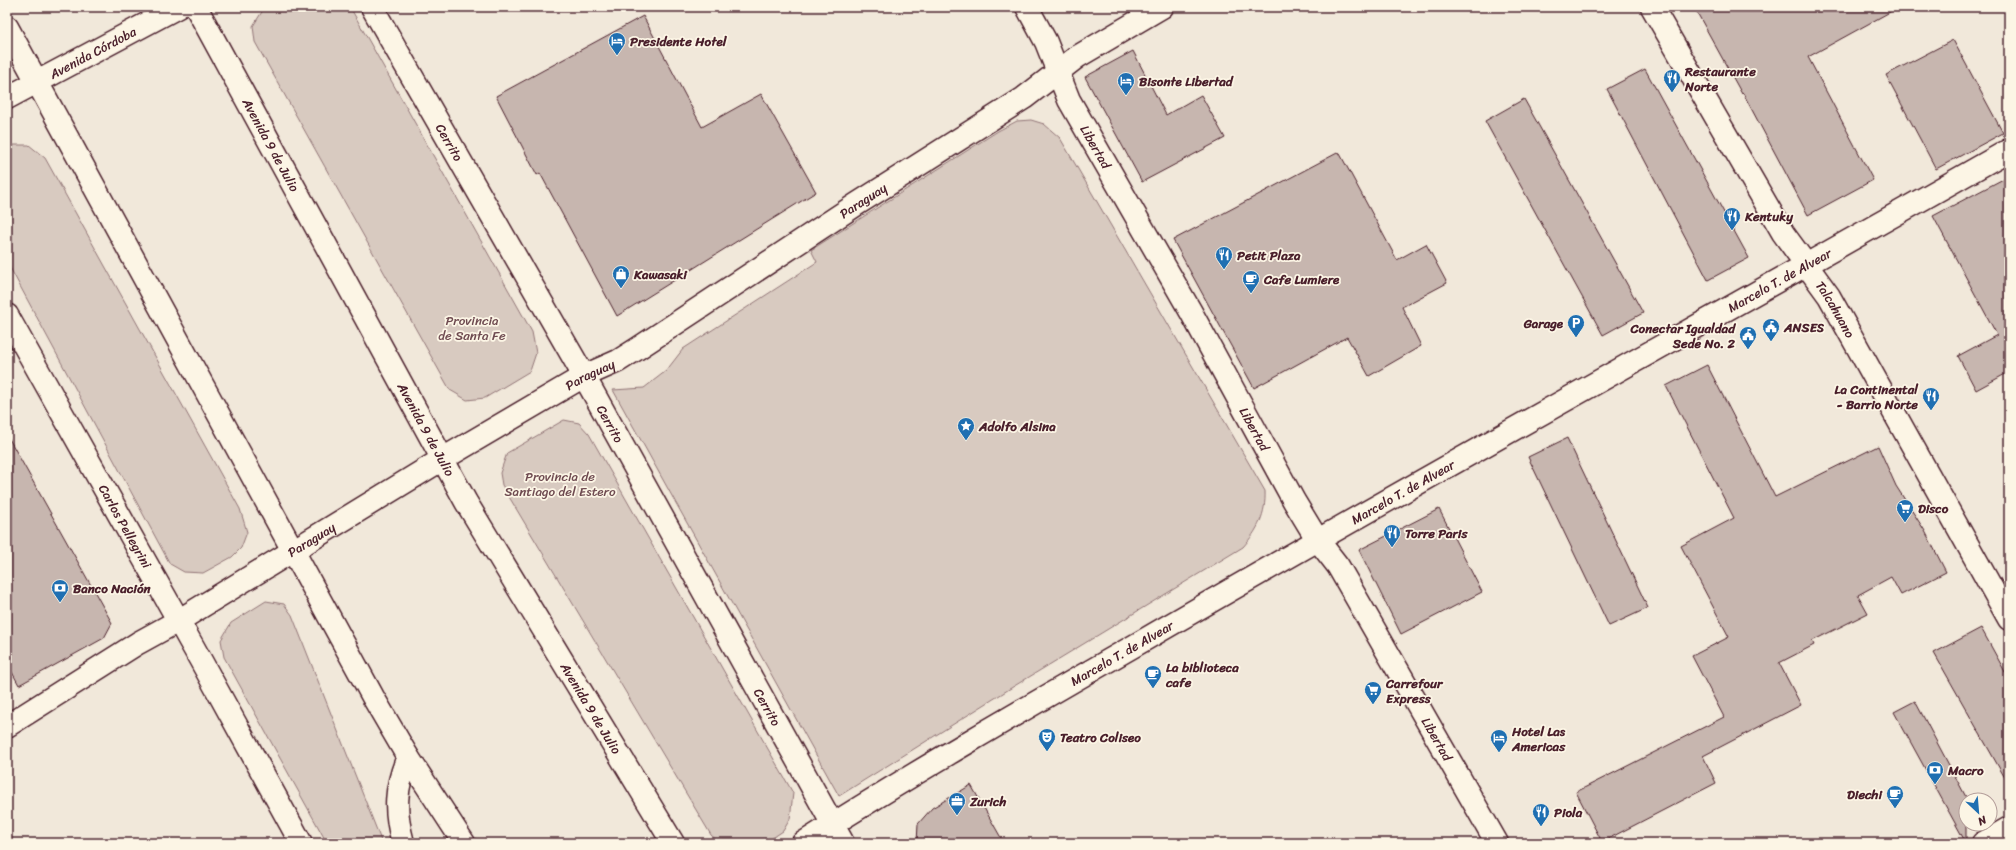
<svg xmlns="http://www.w3.org/2000/svg" width="2016" height="850" font-family="Sriracha,sans-serif">
<style>
.green{fill:#d8cac0;stroke:#917476}
.building{fill:#c7b6af;stroke:#4a1f2b}
.lines{fill:none;stroke-linecap:round;stroke-linejoin:round}
.minor-casing{stroke:#4a1f2b;stroke-width:25}
.tertiary-casing{stroke:#4a1f2b;stroke-width:25}
.secondary-casing{stroke:#4a1f2b;stroke-width:25}
.primary-casing{stroke:#4a1f2b;stroke-width:25}
.trunk-casing{stroke:#4a1f2b;stroke-width:25}
.minor{stroke:#fcf5e5;stroke-width:22}
.tertiary{stroke:#fcf5e5;stroke-width:22}
.secondary{stroke:#fcf5e5;stroke-width:22}
.primary{stroke:#fcf5e5;stroke-width:22}
.trunk{stroke:#fcf5e5;stroke-width:22}
.labels{text-anchor:middle;dominant-baseline:central;stroke-width:3.5;stroke-linejoin:round;paint-order:stroke}
.poi-label{font-size:13px;font-weight:bold;fill:#4a1f2b;stroke:#fcf5e5;text-anchor:start}
.street-label{font-size:13px;fill:#4a1f2b;stroke:#fcf5e5}
.park-label{font-size:13px;fill:#6e4a50;stroke:#fcf5e5}
</style>
<rect width="100%" height="100%" fill="#f1e8da"/>
<filter id="ink" filterUnits="userSpaceOnUse"><feTurbulence type="fractalNoise" baseFrequency=".025" numOctaves="2"/><feDisplacementMap in="SourceGraphic" scale="8" xChannelSelector="R" yChannelSelector="G"/><feConvolveMatrix kernelMatrix="1 2 1 2 8 2 1 2 1" color-interpolation-filters="sRGB"/></filter>
<g filter="url(#ink)">
<path class="green" d="M 265,7 L 350,7 L 532,332 L 536,353 L 530,371 L 485,398 L 467,400 L 450,390 L 255,42 L 253,26 Z
M 1031,120 L 1044,124 L 1060,138 L 1265,491 C 1266,514 1258,530 1243,547 L 1011,688 L 839,796 L 613,390 L 644,388 L 666,371 L 683,349 L 817,262 L 811,250 L 998,131 L 1017,121 Z
M 14,145 L 29,145 L 45,158 L 240,509 L 247,532 L 241,548 L 232,557 L 203,573 L 184,572 L 170,564 L 7,262 L 7,149 Z
M 564,420 L 579,423 L 589,434 L 793,793 L 790,819 L 783,831 L 765,843 L 720,843 L 711,835 L 502,485 L 500,473 L 507,453 Z
M 266,601 L 284,604 L 292,615 L 382,843 L 327,843 L 224,657 L 221,640 L 231,623 Z"/>
<path class="building" d="M 1694,7 L 1899,7 L 1808,57 L 1873,180 L 1808,215 L 1743,93 L 1742,94 Z
M 643,16 L 702,127 L 761,94 L 816,192 L 617,316 L 540,173 L 537,175 L 496,96 Z
M 1953,40 L 2003,133 L 1936,169 L 1886,75 Z
M 1133,51 L 1166,115 L 1201,95 L 1225,138 L 1142,182 L 1085,77 Z
M 1645,69 L 1749,258 L 1708,280 L 1607,89 Z
M 1524,99 L 1643,313 L 1603,335 L 1485,121 Z
M 1339,152 L 1397,260 L 1426,244 L 1447,283 L 1402,307 L 1421,346 L 1369,376 L 1347,337 L 1254,388 L 1173,240 Z
M 2009,176 L 2009,372 L 1976,390 L 1958,356 L 1997,335 L 1933,216 Z
M 1707,365 L 1775,497 L 1878,446 L 1896,486 L 1925,531 L 1946,572 L 1901,595 L 1891,577 L 1858,595 L 1868,613 L 1812,641 L 1814,645 L 1779,663 L 1801,705 L 1703,756 L 1716,783 L 1602,842 L 1576,792 L 1724,717 L 1692,656 L 1729,637 L 1681,546 L 1734,518 L 1666,386 Z
M 7,435 L 112,623 L 104,638 L 19,685 L 7,663 Z
M 1567,438 L 1648,608 L 1609,626 L 1528,457 Z
M 1439,509 L 1482,592 L 1401,634 L 1359,550 Z
M 1981,628 L 2009,679 L 2009,785 L 1934,653 Z
M 1915,701 L 1966,797 L 1966,843 L 1894,712 Z
M 971,785 L 1004,843 L 917,843 L 918,824 L 932,808 Z"/>
<g class="lines">
<defs>
<g id="minor">
<path id="s1" d="M 1027,7 L 1046,42 L 1069,100 L 1191,312 L 1294,501 L 1317,539 L 1338,566 L 1497,843"/>
<path id="s2" d="M 1652,7 L 1783,233 L 1829,296 L 2009,619"/>
<path id="s3" d="M 7,726 L 138,643 L 178,621 L 441,460 L 584,376 L 618,361 L 637,349 L 857,204 L 1024,98 L 1077,57 L 1162,7"/>
<path id="s4" d="M 803,843 C 913,773 1026,708 1139,643 C 1427,475 1720,315 2009,150"/>
</g>
<g id="tertiary">
<path id="s5" d="M 372,7 L 584,376 L 843,843"/>
<path id="s6" d="M 7,315 L 200,659 L 301,843"/>
</g>
<path id="secondary" d="M 1983,843 L 2009,828"/>
<g id="primary">
<path id="s7" d="M 7,98 L 178,7"/>
</g>
<g id="trunk">
<path id="s8" d="M 196,7 L 466,502 L 673,843"/>
<path d="M 7,27 L 373,697 L 408,757 L 464,843"/>
<path d="M 403,843 C 394,810 395,788 408,757"/>
</g>
</defs>
<use href="#minor" class="minor-casing"/>
<use href="#tertiary" class="tertiary-casing"/>
<use href="#secondary" class="secondary-casing"/>
<use href="#primary" class="primary-casing"/>
<use href="#trunk" class="trunk-casing"/>
<use href="#minor" class="minor"/>
<use href="#tertiary" class="tertiary"/>
<use href="#secondary" class="secondary"/>
<use href="#primary" class="primary"/>
<use href="#trunk" class="trunk"/>
</g>
</g>
<defs>
<symbol id="hotel-pin" viewBox="-11 -11 22 30"><path d="M0 17L-7.5 6A9.5 9.5 0 1 1 7.5 6Z" fill="#1f6fb2" stroke="#fcf5e5"/><path d="M-6-4.5h1.5V1H6V5H4.5V3h-9V5H-6ZM-4 0a1.8 1.8 0 1 1 3.6 0ZM.5 0V-2.5h3Q6-2.5 6 0Z" fill="#fff"/></symbol>
<symbol id="restaurant-pin" viewBox="-11 -11 22 30"><path d="M0 17L-7.5 6A9.5 9.5 0 1 1 7.5 6Z" fill="#1f6fb2" stroke="#fcf5e5"/><path d="M-5-6h1v4h1v-4h1v4h1v-4h1v5L-1.5 .5V6h-2V.5L-5-1ZM5-6V6H3V1.5H1.5Q1.5-4 5-6Z" fill="#fff"/></symbol>
<symbol id="shop-pin" viewBox="-11 -11 22 30"><path d="M0 17L-7.5 6A9.5 9.5 0 1 1 7.5 6Z" fill="#1f6fb2" stroke="#fcf5e5"/><path d="M-5-2.5h2.3a2.7 3.5 0 0 1 5.4 0H5L5.5 6h-11ZM-1.5-2.5h3a1.5 2.3 0 0 0-3 0Z" fill="#fff"/></symbol>
<symbol id="cafe-pin" viewBox="-11 -11 22 30"><path d="M0 17L-7.5 6A9.5 9.5 0 1 1 7.5 6Z" fill="#1f6fb2" stroke="#fcf5e5"/><path d="M-5.5-4.5H6V0H3Q3 3.5 0 3.5H-2.5Q-5.5 3.5-5.5 0ZM3-3.2v2h1.7v-2ZM-6 4.5H4V6H-6Z" fill="#fff"/></symbol>
<symbol id="parking-pin" viewBox="-11 -11 22 30"><path d="M0 17L-7.5 6A9.5 9.5 0 1 1 7.5 6Z" fill="#1f6fb2" stroke="#fcf5e5"/><path d="M-3.5-5.5H1a3.5 3.5 0 0 1 0 7H-1V5.5H-3.5ZM-1-3.4V-.6H.8a1.4 1.4 0 0 0 0-2.8Z" fill="#fff"/></symbol>
<symbol id="civic-pin" viewBox="-11 -11 22 30"><path d="M0 17L-7.5 6A9.5 9.5 0 1 1 7.5 6Z" fill="#1f6fb2" stroke="#fcf5e5"/><path d="M-.6-6.5H3V-4.5H.6V-3L4-1V1h2V6H-6V1h2V-1L-.6-3ZM-1.2 2.5V6h2.4V2.5Z" fill="#fff"/></symbol>
<symbol id="sight-pin" viewBox="-11 -11 22 30"><path d="M0 17L-7.5 6A9.5 9.5 0 1 1 7.5 6Z" fill="#1f6fb2" stroke="#fcf5e5"/><path d="M0-6L1.8-2.2L6-1.7L2.9 1.2L3.7 5.4L0 3.3L-3.7 5.4L-2.9 1.2L-6-1.7L-1.8-2.2Z" fill="#fff"/></symbol>
<symbol id="supermarket-pin" viewBox="-11 -11 22 30"><path d="M0 17L-7.5 6A9.5 9.5 0 1 1 7.5 6Z" fill="#1f6fb2" stroke="#fcf5e5"/><path d="M-6-5.5h2.5l.6 2H6L4.5 2H-2.5L-4.4-4H-6ZM-1.5 3.2a1.3 1.3 0 1 0 .1 0ZM3 3.2a1.3 1.3 0 1 0 .1 0Z" fill="#fff"/></symbol>
<symbol id="bank-pin" viewBox="-11 -11 22 30"><path d="M0 17L-7.5 6A9.5 9.5 0 1 1 7.5 6Z" fill="#1f6fb2" stroke="#fcf5e5"/><path d="M-6-4H6V4H-6ZM0-2.3a2.3 2.3 0 1 0 0 4.6a2.3 2.3 0 1 0 0-4.6Z" fill="#fff"/></symbol>
<symbol id="theatre-pin" viewBox="-11 -11 22 30"><path d="M0 17L-7.5 6A9.5 9.5 0 1 1 7.5 6Z" fill="#1f6fb2" stroke="#fcf5e5"/><path d="M-5-5.5Q0-4 5-5.5V0Q5 5 0 6Q-5 5-5 0ZM-3.3-2.5H-1v1.5H-3.3ZM1-2.5H3.3v1.5H1ZM-2.8 1Q0 5.5 2.8 1Z" fill="#fff"/></symbol>
<symbol id="office-pin" viewBox="-11 -11 22 30"><path d="M0 17L-7.5 6A9.5 9.5 0 1 1 7.5 6Z" fill="#1f6fb2" stroke="#fcf5e5"/><path d="M-6-3h4V-5.5h4V-3h4V5H-6ZM-1-4.5V-3h2v-1.5ZM-6 0V1H6V0Z" fill="#fff"/></symbol>
</defs>
<g fill-rule="evenodd">
<use href="#hotel-pin" x="607" y="31" width="20" height="27"/>
<use href="#restaurant-pin" x="1662" y="68" width="20" height="27"/>
<use href="#hotel-pin" x="1116" y="71" width="20" height="27"/>
<use href="#restaurant-pin" x="1722" y="206" width="20" height="27"/>
<use href="#restaurant-pin" x="1214" y="245" width="20" height="27"/>
<use href="#shop-pin" x="611" y="264" width="20" height="27"/>
<use href="#cafe-pin" x="1241" y="269" width="20" height="27"/>
<use href="#parking-pin" x="1566" y="313" width="20" height="27"/>
<use href="#civic-pin" x="1761" y="317" width="20" height="27"/>
<use href="#civic-pin" x="1738" y="325" width="20" height="27"/>
<use href="#restaurant-pin" x="1921" y="386" width="20" height="27"/>
<use href="#sight-pin" x="956" y="416" width="20" height="27"/>
<use href="#supermarket-pin" x="1895" y="498" width="20" height="27"/>
<use href="#restaurant-pin" x="1382" y="523" width="20" height="27"/>
<use href="#bank-pin" x="50" y="578" width="20" height="27"/>
<use href="#cafe-pin" x="1143" y="664" width="20" height="27"/>
<use href="#supermarket-pin" x="1363" y="680" width="20" height="27"/>
<use href="#theatre-pin" x="1037" y="727" width="20" height="27"/>
<use href="#hotel-pin" x="1489" y="728" width="20" height="27"/>
<use href="#bank-pin" x="1925" y="760" width="20" height="27"/>
<use href="#cafe-pin" x="1885" y="784" width="20" height="27"/>
<use href="#office-pin" x="947" y="791" width="20" height="27"/>
<use href="#restaurant-pin" x="1531" y="802" width="20" height="27"/>
</g>
<g class="labels">
<g class="poi-label">
<text x="630" y="41">Presidente Hotel</text>
<text x="1685" y="71">Restaurante<tspan x="1685" dy="15">Norte</tspan></text>
<text x="1139" y="81">Bisonte Libertad</text>
<text x="1745" y="216">Kentuky</text>
<text x="1237" y="255">Petit Plaza</text>
<text x="634" y="274">Kawasaki</text>
<text x="1264" y="279">Cafe Lumiere</text>
<text x="1563" y="323" text-anchor="end">Garage</text>
<text x="1784" y="327">ANSES</text>
<text x="1735" y="328" text-anchor="end">Conectar Igualdad<tspan x="1735" dy="15">Sede No. 2</tspan></text>
<text x="1918" y="389" text-anchor="end">La Continental<tspan x="1918" dy="15">- Barrio Norte</tspan></text>
<text x="979" y="426">Adolfo Alsina</text>
<text x="1918" y="508">Disco</text>
<text x="1405" y="533">Torre Paris</text>
<text x="73" y="588">Banco Nación</text>
<text x="1166" y="667">La biblioteca<tspan x="1166" dy="15">cafe</tspan></text>
<text x="1386" y="683">Carrefour<tspan x="1386" dy="15">Express</tspan></text>
<text x="1512" y="731">Hotel Las<tspan x="1512" dy="15">Americas</tspan></text>
<text x="1060" y="737">Teatro Coliseo</text>
<text x="1948" y="770">Macro</text>
<text x="1882" y="794" text-anchor="end">Diechi</text>
<text x="970" y="801">Zurich</text>
<text x="1554" y="812">Piola</text>
</g>
<g class="street-label">
<text stroke="none"><textPath href="#s7" startOffset="97">Avenida Córdoba</textPath></text>
<text stroke="none"><textPath href="#s5" startOffset="156">Cerrito</textPath></text>
<text stroke="none"><textPath href="#s8" startOffset="157">Avenida 9 de Julio</textPath></text>
<text stroke="none"><textPath href="#s1" startOffset="156">Libertad</textPath></text>
<text stroke="none"><textPath href="#s3" startOffset="1005">Paraguay</textPath></text>
<text stroke="none"><textPath href="#s4" startOffset="1127">Marcelo T. de Alvear</textPath></text>
<text stroke="none"><textPath href="#s2" startOffset="354">Talcahuano</textPath></text>
<text stroke="none"><textPath href="#s3" startOffset="681">Paraguay</textPath></text>
<text stroke="none"><textPath href="#s5" startOffset="480">Cerrito</textPath></text>
<text stroke="none"><textPath href="#s1" startOffset="480">Libertad</textPath></text>
<text stroke="none"><textPath href="#s8" startOffset="481">Avenida 9 de Julio</textPath></text>
<text stroke="none"><textPath href="#s4" startOffset="695">Marcelo T. de Alvear</textPath></text>
<text stroke="none"><textPath href="#s6" startOffset="242">Carlos Pellegrini</textPath></text>
<text stroke="none"><textPath href="#s3" startOffset="357">Paraguay</textPath></text>
<text stroke="none"><textPath href="#s4" startOffset="371">Marcelo T. de Alvear</textPath></text>
<text stroke="none"><textPath href="#s5" startOffset="804">Cerrito</textPath></text>
<text stroke="none"><textPath href="#s8" startOffset="805">Avenida 9 de Julio</textPath></text>
<text stroke="none"><textPath href="#s1" startOffset="840">Libertad</textPath></text>
</g>
<g class="park-label">
<text x="472" y="320">Provincia<tspan x="472" dy="15">de Santa Fe</tspan></text>
<text x="560" y="476">Provincia de<tspan x="560" dy="15">Santiago del Estero</tspan></text>
</g>
</g>
<rect width="2016" height="850" fill="none" stroke="#fcf5e5" stroke-width="24"/>
<rect x="12" y="12" width="1992" height="826" fill="none" stroke="#4a1f2b" stroke-width="1.5" filter="url(#ink)"/>
<g transform="translate(1978 812) rotate(154)"><circle r="19" fill="#fcf5e5" stroke="#b59f9b"/>
<path d="M0-3L7 15L0 10L-7 15Z" fill="#1f6fb2"/>
<text y="-6" font-size="11" font-weight="bold" text-anchor="middle" fill="#4a1f2b">N</text>
</g>
</svg>
